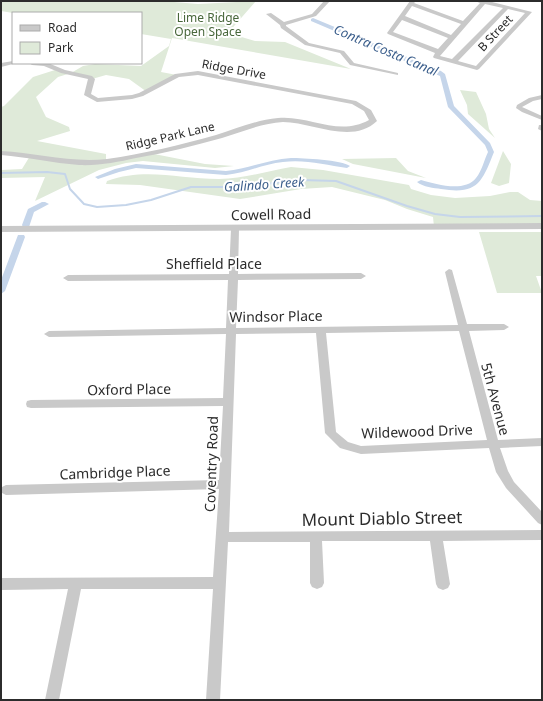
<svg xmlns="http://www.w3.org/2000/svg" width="543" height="701" font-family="'Noto Sans',sans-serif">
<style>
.green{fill:#dfead9}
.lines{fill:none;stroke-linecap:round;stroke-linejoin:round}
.stream{stroke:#c5d5ea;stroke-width:2}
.canal{fill:#c5d5ea;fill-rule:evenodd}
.minor{fill:#c9c9c9;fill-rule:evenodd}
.tertiary{fill:#c9c9c9;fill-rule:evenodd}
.labels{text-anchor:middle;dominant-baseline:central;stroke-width:4;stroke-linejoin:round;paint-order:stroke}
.far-park-label{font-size:12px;fill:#48673b;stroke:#fff}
.far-street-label{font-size:12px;fill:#2c2c2c;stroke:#fff}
.far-water-label{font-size:13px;font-style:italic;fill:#3c5f8c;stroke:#fff}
.street-label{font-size:14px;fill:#2c2c2c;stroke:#fff}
.near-street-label{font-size:17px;fill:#2c2c2c;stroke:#fff}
</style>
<rect width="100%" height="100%" fill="#fff"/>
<path class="green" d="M 1,1 L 162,1 L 198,4 L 256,1 L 228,33 L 255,41 L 285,42 L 351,69 L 172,38 L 161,72 L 177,75 L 147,92 L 129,79 L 106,75 L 92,79 L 71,73 L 58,77 L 36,97 L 46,117 L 69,127 L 70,131 L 37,141 L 106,154 L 106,161 L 149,153 L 205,164 L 234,166 L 215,168 L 143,161 L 126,163 L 99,170 L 35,201 L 45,177 L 1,178 L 1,170 L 22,169 L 30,156 L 1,153 L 1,107 L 4,106 L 33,77 L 55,70 L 71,73 L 83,66 L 95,64 L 141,66 L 169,46 L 171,39 L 141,34 L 141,13 L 13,13 L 1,11 Z
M 460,90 L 476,92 L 486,114 L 489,129 L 495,138 L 468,114 L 467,105 Z
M 503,151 L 511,164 L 509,183 L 499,186 L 491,183 Z
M 396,158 L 408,171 L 426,178 L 353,164 L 342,159 Z
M 291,167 L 323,170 L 409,185 L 411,189 L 431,195 L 455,198 L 490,196 L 510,192 L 518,192 L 530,200 L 542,201 L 542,226 L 434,227 L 433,217 L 407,209 L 385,200 L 332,187 L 301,189 L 240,199 L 140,185 L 106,184 L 107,181 C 146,167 179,179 219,179 C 243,179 267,171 291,167 Z
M 479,232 L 542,232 L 542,276 L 536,276 L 542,293 L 497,293 Z"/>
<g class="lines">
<path class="stream" d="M 1,173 L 47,172 L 65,174 L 70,189 L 84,204 L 97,207 L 126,205 L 151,200 L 191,187 L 240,187 L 301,180 L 336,181 L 407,206 L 435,214 L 460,217 L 542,216"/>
<path class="canal" d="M 313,18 L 441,71 L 445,74 L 454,106 L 490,143 L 494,152 C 482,182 478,195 441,189 C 434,188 423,187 417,182 L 421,180 C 436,184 464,193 476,178 C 482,171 484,160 488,152 L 485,145 L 448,107 L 440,76 L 311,21 L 311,19 Z
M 291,158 C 303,158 342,160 350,166 L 347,168 C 326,165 304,159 283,162 C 263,164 246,173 226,175 L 136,168 L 119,172 L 98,179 L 95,177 L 115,169 L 136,164 L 226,171 C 248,169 269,159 291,158 Z
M 42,202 L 45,202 L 49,204 L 34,212 L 29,227 L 23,227 L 22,225 L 28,209 Z
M 18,235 L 24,235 L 25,237 L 5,291 L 1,294 L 1,280 Z"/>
<path class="minor" d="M 324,1 L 330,1 L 316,16 L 286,25 L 286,26 L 309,43 L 344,51 L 354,63 L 398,73 L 398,75 L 350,65 L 340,53 L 305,45 L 281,28 L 280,25 L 266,14 L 271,13 L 284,22 L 312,14 Z
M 410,1 L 416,1 L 414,3 L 463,21 L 480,3 L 475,1 L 488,1 L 532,12 L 479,69 L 477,70 L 434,58 L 433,57 L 435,53 L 388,34 L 387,33 ZM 485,4 L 503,8 L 452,59 L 440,56 ZM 412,6 L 461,24 L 451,35 L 405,16 ZM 508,9 L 525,13 L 476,66 L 458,61 ZM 402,20 L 448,38 L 438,49 L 393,32 Z
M 13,61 L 13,63 L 17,63 L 1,67 L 1,63 Z
M 29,63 L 48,63 L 65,70 L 92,76 L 95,79 L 91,94 L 98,98 L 132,95 L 139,93 L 175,74 L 198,71 L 356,101 L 371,110 L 377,121 C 352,145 312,122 283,122 C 262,123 242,132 222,138 C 193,146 165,153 136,158 C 118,162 98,166 79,165 C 53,163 27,157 1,155 L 1,151 C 36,153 71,163 107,159 C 143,154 180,145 216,135 C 236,129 256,120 278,118 C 310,115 338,137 369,120 L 364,111 L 352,104 L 198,75 L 179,77 L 143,96 L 132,99 L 97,102 L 84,95 L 88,79 L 61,73 L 44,66 L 32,65 Z
M 542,95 L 542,99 L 533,101 L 522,107 L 542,116 L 542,120 L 522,112 L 516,108 L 517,105 L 529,98 Z
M 539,125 L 542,125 L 542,131 L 538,129 Z
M 235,226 L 239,229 L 238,274 L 361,273 L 366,276 L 361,279 L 238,280 L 236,328 L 458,325 L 445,272 L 449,269 L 452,270 L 467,324 L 504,324 L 509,327 L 504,330 L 469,331 L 498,440 L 542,438 L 542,446 L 500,448 L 508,471 L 514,482 L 542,512 L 542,525 L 538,523 L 506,488 L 496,472 L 489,448 L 361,454 L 340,448 L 325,433 L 316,333 L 236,334 L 229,532 L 542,530 L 542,540 L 443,541 L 450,584 L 448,588 L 443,590 L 438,588 L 436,584 L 430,541 L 322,541 L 324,583 L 322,587 L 317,589 L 312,587 L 310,583 L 310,542 L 228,542 L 220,700 L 206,700 L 213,589 L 81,589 L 59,700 L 45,700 L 68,589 L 1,590 L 1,578 L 213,577 L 219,489 L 6,495 L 2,493 L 2,487 L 6,485 L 219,480 L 223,406 L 31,408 L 27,407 L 26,404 L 27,401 L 31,400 L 223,398 L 226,334 L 49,337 L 44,334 L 49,331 L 226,328 L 228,280 L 68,281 L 63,278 L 68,275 L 229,274 L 231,229 ZM 459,331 L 487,440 L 361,446 L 348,442 L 336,432 L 326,333 Z"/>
<path class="tertiary" d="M 542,223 L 542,229 L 1,232 L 1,226 Z"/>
</g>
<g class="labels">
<g class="far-park-label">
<text x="208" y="17">Lime Ridge<tspan x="208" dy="14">Open Space</tspan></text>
</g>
<g class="far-street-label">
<text transform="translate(495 33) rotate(-47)">B Street</text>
<text transform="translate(234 69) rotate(10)">Ridge Drive</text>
<text transform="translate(170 136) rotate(-13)">Ridge Park Lane</text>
</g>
<g class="far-water-label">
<text transform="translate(386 50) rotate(23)">Contra Costa Canal</text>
<text transform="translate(264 184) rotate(-4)">Galindo Creek</text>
</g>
<g class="street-label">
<text transform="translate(271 214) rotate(-1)">Cowell Road</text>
<text x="214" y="263">Sheffield Place</text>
<text transform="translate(276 316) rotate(-1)">Windsor Place</text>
<text transform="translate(129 389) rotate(-1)">Oxford Place</text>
<text transform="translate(496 399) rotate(75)">5th Avenue</text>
<text transform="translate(417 431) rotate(-2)">Wildewood Drive</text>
<text transform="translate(211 464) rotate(-88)">Coventry Road</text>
<text transform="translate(115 472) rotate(-2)">Cambridge Place</text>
</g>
<g class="near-street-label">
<text transform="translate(382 518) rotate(-1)">Mount Diablo Street</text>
</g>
</g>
<rect width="543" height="701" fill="none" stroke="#2c2c2c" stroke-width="4"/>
<rect x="12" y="12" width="130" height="52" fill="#ffffff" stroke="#ababab"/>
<rect x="20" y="25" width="20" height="6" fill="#c9c9c9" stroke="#ababab"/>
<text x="48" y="32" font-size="12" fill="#2c2c2c">Road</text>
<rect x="20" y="42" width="20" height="12" fill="#dfead9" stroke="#ababab"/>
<text x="48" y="52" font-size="12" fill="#2c2c2c">Park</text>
</svg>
